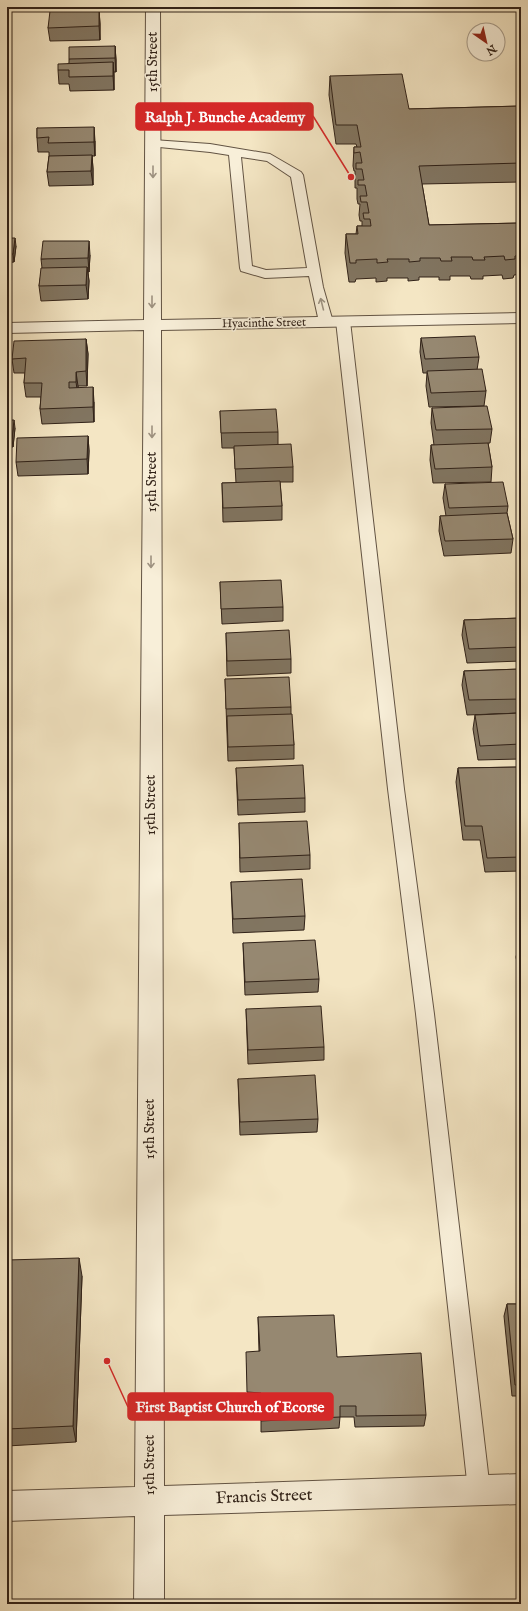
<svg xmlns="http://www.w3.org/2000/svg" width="528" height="1611" font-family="'IM FELL English',serif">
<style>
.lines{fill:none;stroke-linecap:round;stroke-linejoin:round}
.lane-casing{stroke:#625343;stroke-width:2}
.street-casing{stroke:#625343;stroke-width:2}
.lane{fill:#f8efd9;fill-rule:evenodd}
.street{fill:#f8efd9;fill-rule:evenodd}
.wall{fill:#817561;stroke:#312218}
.shaded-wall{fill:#695f4f;stroke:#312218}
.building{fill:#968871;stroke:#312218}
.oneway{stroke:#9e9382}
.labels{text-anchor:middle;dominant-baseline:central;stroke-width:3;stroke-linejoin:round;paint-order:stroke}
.far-street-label{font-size:12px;fill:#312218;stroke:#f8efd9}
.street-label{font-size:14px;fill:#312218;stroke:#f8efd9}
.near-street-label{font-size:17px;fill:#312218;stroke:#f8efd9}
.leader{fill:none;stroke:#d62828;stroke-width:1.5}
.callout-dot{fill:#d62828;stroke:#f8efd9;stroke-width:1.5}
.callout{fill:#d62828;stroke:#d62828;stroke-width:1.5}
.callout-label{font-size:15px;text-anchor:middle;font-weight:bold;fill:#fff}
</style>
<rect width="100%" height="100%" fill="#f4e6c4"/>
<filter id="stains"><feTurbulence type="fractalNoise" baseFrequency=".005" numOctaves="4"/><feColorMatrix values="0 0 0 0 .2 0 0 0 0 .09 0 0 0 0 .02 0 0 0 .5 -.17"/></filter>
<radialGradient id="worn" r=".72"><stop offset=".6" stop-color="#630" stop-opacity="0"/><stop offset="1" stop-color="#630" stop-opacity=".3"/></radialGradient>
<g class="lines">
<defs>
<path id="lane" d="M 153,140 L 210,144 L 270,154 L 301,172 L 303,175 L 323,287 L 333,322 L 331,325 L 321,325 L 319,322 L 309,276 L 265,278 L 241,271 L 240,268 L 229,155 L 210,152 L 149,146 L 147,144 L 149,142 ZM 241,157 L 267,161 L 291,177 L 307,268 L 266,270 L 252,266 Z
M 343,317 L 348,318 L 350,321 L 404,789 L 434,1014 L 490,1490 L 487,1498 L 479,1501 L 471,1498 L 468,1490 L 416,1014 L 388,789 L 336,321 L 338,318 Z"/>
<path id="street" d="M 146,7 L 160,7 L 161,320 L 521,313 L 521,323 L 161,330 L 164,1486 L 521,1474 L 521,1504 L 164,1515 L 164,1604 L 134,1604 L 135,1516 L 7,1521 L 7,1491 L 135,1487 L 144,330 L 7,333 L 7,323 L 144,320 Z"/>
</defs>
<use href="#lane" class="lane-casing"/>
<use href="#street" class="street-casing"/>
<use href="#lane" class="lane"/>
<use href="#street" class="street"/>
</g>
<path class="wall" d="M 54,7 L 117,7 L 80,9 L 81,11 L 99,10 L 100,24 L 100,40 L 50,41 L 48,28 L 53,11 Z
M 115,46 L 116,60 L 116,72 L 114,72 L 114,90 L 70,91 L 69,84 L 59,84 L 58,70 L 69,63 L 69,59 Z
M 330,76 L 409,109 L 521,106 L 521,182 L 422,184 L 429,225 L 521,223 L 521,274 L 514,275 L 513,278 L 503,279 L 502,275 L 483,276 L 483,279 L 471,279 L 470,276 L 450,276 L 450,280 L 439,280 L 439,277 L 419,277 L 419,280 L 408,281 L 408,278 L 387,278 L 387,281 L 376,282 L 376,278 L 356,279 L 355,282 L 349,282 L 345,253 L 346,234 L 356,234 L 357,226 L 362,226 L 362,221 L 360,221 L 359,215 L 360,204 L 358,204 L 357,199 L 357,188 L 355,188 L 355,171 L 354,171 L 353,166 L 354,147 L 357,147 L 356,144 L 336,144 L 329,95 Z
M 37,128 L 95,141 L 95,156 L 92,156 L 93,169 L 93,185 L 49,186 L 47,172 L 49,156 L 49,152 L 38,152 L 37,138 Z
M 7,238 L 16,246 L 14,262 L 7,263 Z
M 90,255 L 89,272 L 88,272 L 89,281 L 88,299 L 41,301 L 39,286 L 42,268 L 41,259 Z
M 421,338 L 479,357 L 477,370 L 486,391 L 484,406 L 429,407 L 426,386 L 427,373 L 423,373 L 420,352 Z
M 86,339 L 88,354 L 87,386 L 78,386 L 78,387 L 94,402 L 94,422 L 42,424 L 40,409 L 41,397 L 26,397 L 24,383 L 25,373 L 14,373 L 12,359 Z
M 432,408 L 492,429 L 490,443 L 488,443 L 492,467 L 491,482 L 433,483 L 430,460 L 431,445 L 434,445 L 431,423 Z
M 220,411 L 278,432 L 278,444 L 293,467 L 293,482 L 280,482 L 282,506 L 282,520 L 223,522 L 222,483 L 236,483 L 234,448 L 222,448 Z
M 7,420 L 15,428 L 13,447 L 7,447 Z
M 88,436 L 89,451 L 88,474 L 18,476 L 16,462 Z
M 445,484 L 508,506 L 507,513 L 513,539 L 511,553 L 444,556 L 439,531 L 440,516 L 446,516 L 443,498 Z
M 220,582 L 283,607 L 283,621 L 222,624 Z
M 521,618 L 521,661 L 467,663 L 462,635 L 464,620 Z
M 226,633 L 291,659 L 291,673 L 227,676 Z
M 521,669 L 521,713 L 467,715 L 462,685 L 464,671 Z
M 225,679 L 291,707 L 291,714 L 294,745 L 294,759 L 228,761 Z
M 521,713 L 521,759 L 478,760 L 473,729 L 475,715 Z
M 521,767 L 521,871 L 485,872 L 480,840 L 463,840 L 456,782 L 458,768 Z
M 236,768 L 305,798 L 305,812 L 238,815 Z
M 239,823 L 310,855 L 310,869 L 240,872 Z
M 231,882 L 305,916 L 304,930 L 233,933 Z
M 243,943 L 319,979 L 318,992 L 245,995 Z
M 519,944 L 521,944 L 521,985 L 516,957 Z
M 246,1009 L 324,1047 L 324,1060 L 248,1064 Z
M 238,1079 L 318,1119 L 317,1132 L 240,1135 Z
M 7,1260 L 82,1276 L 76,1442 L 7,1446 Z
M 507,1304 L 521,1304 L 521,1396 L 512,1396 L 504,1316 Z
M 258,1317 L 337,1357 L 426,1415 L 424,1426 L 355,1427 L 354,1417 L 340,1417 L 339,1428 L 261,1432 L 261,1404 L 248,1403 L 247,1363 L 259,1351 Z"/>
<path class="shaded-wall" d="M 99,10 L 100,24 L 100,40 L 99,26 Z
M 115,46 L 116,60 L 116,72 L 115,58 Z
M 113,62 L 114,76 L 114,90 L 113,76 Z
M 94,127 L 95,141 L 95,156 L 94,142 Z
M 92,155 L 93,169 L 93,185 L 91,171 Z
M 15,238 L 16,246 L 14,262 L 13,254 Z
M 89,241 L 90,255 L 89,272 L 88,258 Z
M 87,267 L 89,281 L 88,299 L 86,285 Z
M 86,339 L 88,354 L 87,386 L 86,371 Z
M 76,372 L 78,386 L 78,396 L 76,382 Z
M 93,387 L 94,402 L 94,422 L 93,407 Z
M 14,420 L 15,428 L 13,447 L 12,439 Z
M 88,436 L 89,451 L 88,474 L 87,459 Z
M 79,1258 L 82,1276 L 76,1442 L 73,1426 Z"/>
<path class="building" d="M 54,7 L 80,7 L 79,11 L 99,10 L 99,26 L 48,28 L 50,11 L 53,11 Z
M 115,46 L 115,58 L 69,59 L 69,47 Z
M 113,62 L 113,76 L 69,77 L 69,70 L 58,70 L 58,64 Z
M 402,74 L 409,109 L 521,106 L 521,163 L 419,166 L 429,225 L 521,223 L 521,255 L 515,256 L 515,259 L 505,260 L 504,256 L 484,257 L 485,260 L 473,260 L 472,257 L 451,257 L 452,261 L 441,261 L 440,258 L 420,258 L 420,261 L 409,262 L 409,259 L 387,259 L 388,262 L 377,263 L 377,259 L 356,260 L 356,263 L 350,263 L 346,234 L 358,234 L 357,226 L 371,226 L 370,219 L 364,219 L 363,213 L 369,213 L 367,202 L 361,202 L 360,196 L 367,196 L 365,185 L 358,185 L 358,180 L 364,180 L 362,169 L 356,169 L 356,163 L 362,163 L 360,152 L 354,153 L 354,147 L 361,147 L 357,125 L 336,125 L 330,76 Z
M 94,127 L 94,142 L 48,143 L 49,137 L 37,138 L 37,128 Z
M 92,155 L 91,171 L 47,172 L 49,156 Z
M 7,238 L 15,238 L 13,254 L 7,255 Z
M 43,241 L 89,241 L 88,258 L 41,259 Z
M 87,267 L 86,285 L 39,286 L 41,268 Z
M 475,336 L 479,357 L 425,359 L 421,338 Z
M 86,339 L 86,371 L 76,372 L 76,382 L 69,382 L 69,388 L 93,387 L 93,407 L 40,409 L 42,383 L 24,383 L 26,358 L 12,359 L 14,341 Z
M 482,369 L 486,391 L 431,393 L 427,371 Z
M 487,406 L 492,429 L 436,430 L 432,408 Z
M 276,409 L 278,432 L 221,433 L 220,411 Z
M 7,420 L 14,420 L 12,439 L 7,439 Z
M 88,436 L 87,459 L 16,462 L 17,438 Z
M 488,443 L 492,467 L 435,469 L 431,445 Z
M 291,444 L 293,467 L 235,469 L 234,446 Z
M 280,481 L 282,506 L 223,508 L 222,483 Z
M 503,482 L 508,506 L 449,508 L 445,484 Z
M 507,513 L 513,539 L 445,541 L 440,516 Z
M 281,580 L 283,607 L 221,609 L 220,582 Z
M 521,618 L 521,647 L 469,649 L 464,620 Z
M 289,630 L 291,659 L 227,661 L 226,633 Z
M 521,669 L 521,699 L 469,700 L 464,671 Z
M 289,677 L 291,707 L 226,709 L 225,679 Z
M 521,713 L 521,744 L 480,746 L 475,715 Z
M 292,714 L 294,745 L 228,747 L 227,716 Z
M 303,765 L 305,798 L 238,800 L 236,768 Z
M 521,767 L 521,857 L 487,858 L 482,826 L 465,826 L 458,768 Z
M 307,821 L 310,855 L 240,858 L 239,823 Z
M 302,879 L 305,916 L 233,919 L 231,882 Z
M 315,940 L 319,979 L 245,982 L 243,943 Z
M 519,944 L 521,944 L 521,956 Z
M 321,1006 L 324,1047 L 248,1050 L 246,1009 Z
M 315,1075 L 318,1119 L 240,1122 L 238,1079 Z
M 79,1258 L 73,1426 L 7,1429 L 7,1260 Z
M 507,1304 L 521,1304 L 521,1385 L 515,1385 Z
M 334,1315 L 337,1357 L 421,1353 L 426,1415 L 356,1416 L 356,1406 L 340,1406 L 340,1417 L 261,1421 L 261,1393 L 247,1392 L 246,1352 L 260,1351 L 258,1317 Z"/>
<defs><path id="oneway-shaft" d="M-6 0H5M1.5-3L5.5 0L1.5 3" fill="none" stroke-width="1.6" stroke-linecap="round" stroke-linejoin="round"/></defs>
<g class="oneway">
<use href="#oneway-shaft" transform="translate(153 172) rotate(90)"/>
<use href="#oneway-shaft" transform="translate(152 302) rotate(90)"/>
<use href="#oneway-shaft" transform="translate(322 304) rotate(-104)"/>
<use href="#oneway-shaft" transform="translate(152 432) rotate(90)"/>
<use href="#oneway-shaft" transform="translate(151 562) rotate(90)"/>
</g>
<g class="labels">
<g class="far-street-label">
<text transform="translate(264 323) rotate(-1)">Hyacinthe Street</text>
</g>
<g class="street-label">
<text transform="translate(153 62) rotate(-90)">15th Street</text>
<text transform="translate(152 482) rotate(-90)">15th Street</text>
<text transform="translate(151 805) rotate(-90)">15th Street</text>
<text transform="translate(150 1129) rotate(-90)">15th Street</text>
<text transform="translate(150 1465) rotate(-90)">15th Street</text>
</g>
<g class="near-street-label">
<text transform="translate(264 1497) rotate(-2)">Francis Street</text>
</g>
</g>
<path class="leader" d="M351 177L313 116M107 1361L128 1407"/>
<g class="callout-dot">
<circle cx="351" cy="177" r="4"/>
<circle cx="107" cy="1361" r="4"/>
</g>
<g class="callout">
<rect x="136" y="103" width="177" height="27" rx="4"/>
<rect x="128" y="1393" width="205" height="27" rx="4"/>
</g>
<g class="callout-label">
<text x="225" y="122">Ralph J. Bunche Academy</text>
<text x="230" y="1412">First Baptist Church of Ecorse</text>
</g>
<rect width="528" height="1611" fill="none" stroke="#f4e6c4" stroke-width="24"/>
<rect x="8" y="8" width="512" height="1595" fill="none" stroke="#312218" stroke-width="2"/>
<rect x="12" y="12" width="504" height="1587" fill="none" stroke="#312218"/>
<g transform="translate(486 42) rotate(146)"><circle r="19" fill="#f8efd9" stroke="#a89d8c"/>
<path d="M0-3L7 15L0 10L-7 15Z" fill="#8f2418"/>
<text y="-6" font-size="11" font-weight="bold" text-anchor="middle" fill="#312218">N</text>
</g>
<rect width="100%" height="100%" filter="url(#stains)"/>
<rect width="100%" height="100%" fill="url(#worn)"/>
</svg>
